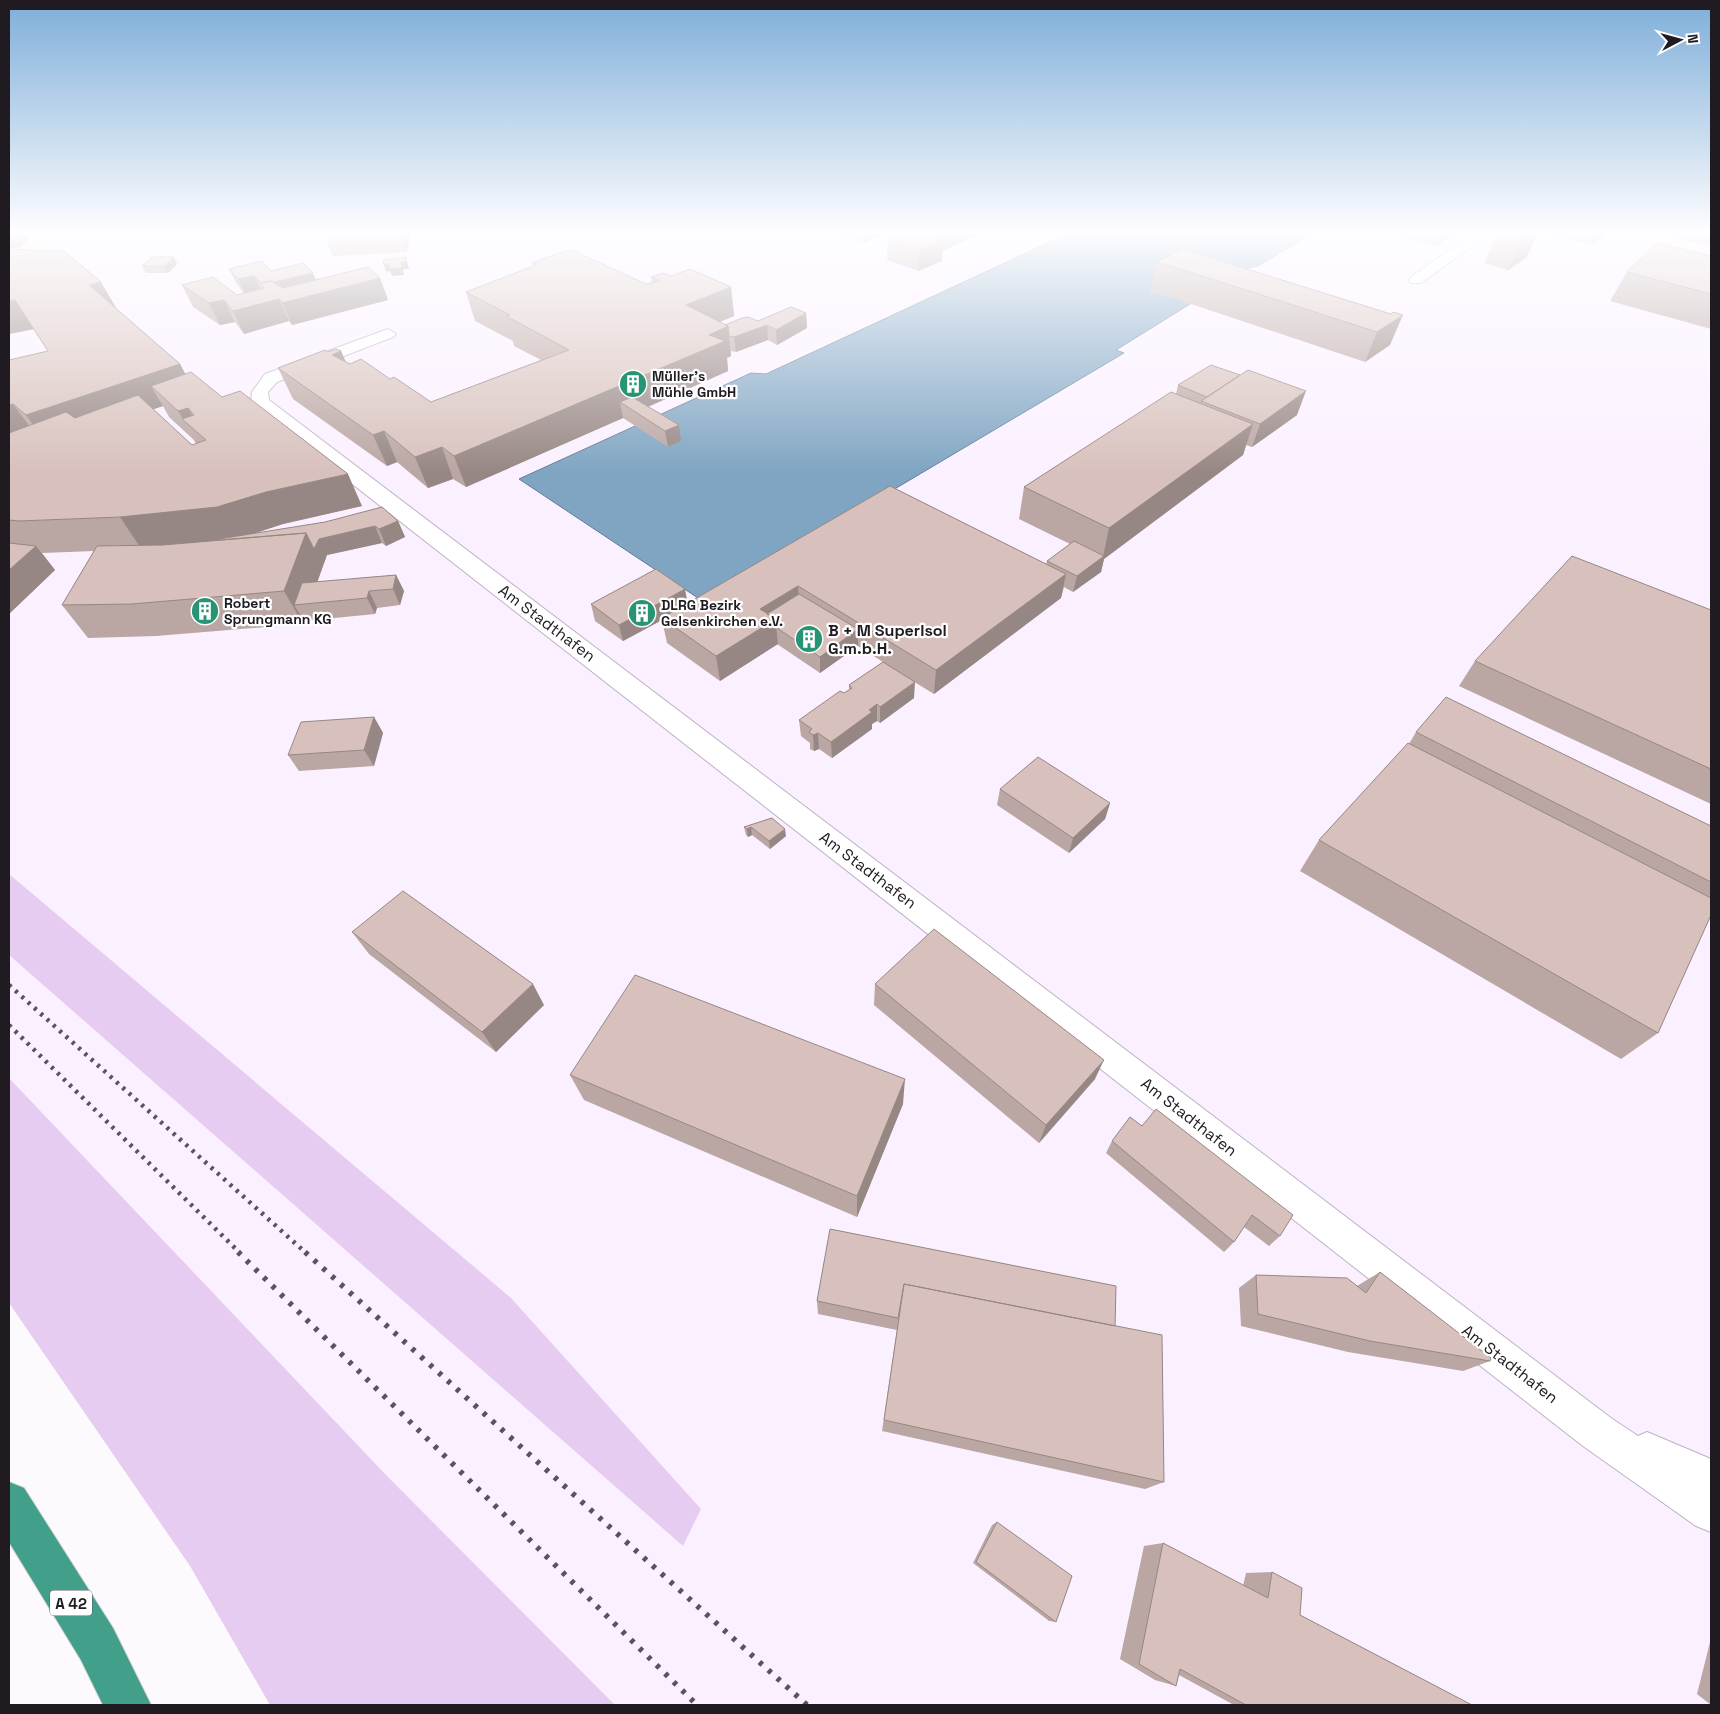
<svg xmlns="http://www.w3.org/2000/svg" width="1720" height="1714" font-family="'Space Grotesk',sans-serif">
<style>
.built{fill:#fbf0ff}
.green{fill:#e7ccf1}
.water{fill:#7fa5c3;stroke:#627c92}
.lines{fill:none;stroke-linecap:round;stroke-linejoin:round}
.minor-casing{stroke:#bfb2c3;stroke-width:2}
.motorway-casing{stroke:#d7d6d7;stroke-width:2}
.minor{fill:#fff;fill-rule:evenodd}
.motorway{fill:#429f8a;fill-rule:evenodd}
.rail-far1{stroke:#585459;stroke-width:4.5;stroke-dasharray:3 5.5;stroke-linecap:butt}
.rail{stroke:#585459;stroke-width:5.5;stroke-dasharray:4 8;stroke-linecap:butt}
.wall{fill:#baa6a2;fill-rule:evenodd}
.shaded-wall{fill:#978784}
.building{fill:#d8c1bc;stroke:#978784}
.labels{text-anchor:middle;dominant-baseline:central;stroke-width:4.5;stroke-linejoin:round;paint-order:stroke}
.far-poi-label{font-size:14px;font-weight:bold;fill:#1f1b21;stroke:#fff;text-anchor:start}
.shield{fill:#fff;stroke:#625f64;stroke-width:1}
.shield-label{font-size:15px;font-weight:bold;fill:#1f1b21}
.street-label{font-size:16px;fill:#1f1b21;stroke:#fff}
.poi-label{font-size:16px;font-weight:bold;fill:#1f1b21;stroke:#fff;text-anchor:start}
</style>
<rect width="100%" height="100%" fill="#fdfafe"/>
<path class="built" d="M 9,233 L 1711,233 L 1711,1705 L 615,1705 L 387,1476 L 9,1078 L 9,955 L 203,1124 L 9,875 Z"/>
<path class="green" d="M 9,874 L 511,1298 L 701,1509 L 683,1546 L 9,955 Z
M 9,1078 L 387,1476 L 615,1705 L 270,1705 L 190,1566 L 9,1303 Z"/>
<path class="water" d="M 1069,233 L 1313,233 L 1258,266 L 1248,268 L 1116,350 L 1124,353 L 704,602 L 519,479 L 751,373 L 766,374 Z"/>
<g class="lines">
<defs>
<path id="minor" d="M 1474,233 L 1490,233 L 1421,283 L 1411,283 L 1409,280 L 1411,277 Z
M 388,329 L 396,334 L 393,337 L 277,382 L 268,392 L 269,400 L 1611,1418 L 1638,1436 L 1647,1432 L 1711,1459 L 1711,1532 L 1696,1526 L 1583,1446 L 264,415 L 251,401 L 252,392 L 265,374 Z"/>
<path id="motorway" d="M 9,1482 L 24,1488 L 113,1628 L 151,1705 L 103,1705 L 81,1660 L 9,1542 Z"/>
</defs>
<use href="#minor" class="minor-casing"/>
<use href="#motorway" class="motorway-casing"/>
<use href="#minor" class="minor"/>
<use href="#motorway" class="motorway"/>
<path class="rail-far1" d="M 9,985 L 306,1253
M 9,1025 L 240,1253"/>
<path class="rail" d="M 238,1252 L 697,1705
M 305,1252 L 807,1705"/>
</g>
<path class="wall" d="M 332,233 L 408,233 L 410,239 L 406,252 L 333,256 L 327,242 Z
M 836,233 L 883,233 L 883,235 L 864,243 Z
M 1390,233 L 1454,233 L 1436,246 Z
M 1498,233 L 1538,233 L 1526,258 L 1508,270 L 1484,263 Z
M 1544,233 L 1607,233 L 1593,245 Z
M 1681,233 L 1711,233 L 1711,246 L 1677,239 Z
M 981,234 L 942,251 L 942,261 L 918,271 L 887,260 L 888,239 Z
M 1192,249 L 1191,252 L 1391,314 L 1390,345 L 1365,362 L 1158,293 L 1150,293 L 1157,262 Z
M 1711,256 L 1711,329 L 1610,301 L 1627,272 Z
M 174,257 L 177,264 L 168,273 L 146,273 L 142,266 Z
M 532,263 L 646,284 L 652,283 L 651,277 L 671,276 L 731,287 L 734,316 L 719,322 L 725,325 L 758,321 L 806,313 L 807,328 L 777,345 L 768,340 L 736,352 L 731,351 L 731,356 L 727,358 L 728,371 L 648,407 L 681,441 L 668,447 L 623,418 L 466,487 L 453,479 L 428,488 L 397,462 L 387,466 L 293,399 L 278,368 L 327,352 L 341,351 L 346,362 L 390,379 L 431,402 L 541,360 L 514,346 L 513,341 L 475,321 L 466,292 L 533,266 Z
M 229,269 L 271,271 L 315,280 L 380,278 L 388,300 L 292,325 L 289,321 L 244,334 L 235,322 L 220,325 L 193,307 L 182,285 L 237,295 L 244,293 L 236,283 Z
M 117,309 L 180,364 L 185,374 L 362,506 L 283,524 L 253,534 L 398,521 L 405,537 L 386,546 L 382,543 L 327,555 L 317,582 L 396,575 L 404,591 L 400,605 L 377,608 L 375,614 L 304,621 L 303,624 L 156,636 L 88,638 L 62,605 L 94,551 L 42,553 L 55,570 L 9,614 L 9,360 L 48,351 L 34,329 L 9,334 ZM 163,406 L 169,417 L 194,440 L 196,444 L 192,445 L 153,409 Z
M 1178,385 L 1297,415 L 1252,447 L 1246,445 L 1243,455 L 1104,559 L 1101,572 L 1073,592 L 1064,587 L 1061,598 L 934,694 L 898,672 L 914,698 L 880,723 L 877,721 L 872,724 L 872,729 L 832,758 L 819,749 L 814,751 L 810,749 L 810,743 L 801,736 L 799,720 L 849,690 L 849,685 L 883,662 L 858,646 L 820,673 L 777,644 L 720,681 L 667,643 L 662,620 L 623,641 L 595,621 L 591,604 L 688,603 L 890,486 L 1046,564 L 1047,561 L 1070,544 L 1019,519 L 1024,487 L 1176,394 Z
M 1711,610 L 1711,804 L 1459,686 L 1475,661 Z
M 374,717 L 383,733 L 374,766 L 299,771 L 288,755 Z
M 1416,732 L 1711,826 L 1711,915 L 1658,1033 L 1621,1059 L 1300,871 L 1319,840 L 1409,744 Z
M 1000,789 L 1110,803 L 1105,819 L 1069,853 L 997,805 Z
M 772,818 L 786,836 L 770,849 L 752,835 L 748,837 L 746,835 L 744,827 Z
M 352,932 L 544,1005 L 496,1052 L 369,954 Z
M 875,984 L 1095,1079 L 1039,1143 L 874,1005 Z
M 570,1075 L 903,1104 L 857,1217 L 584,1100 Z
M 1130,1117 L 1280,1236 L 1269,1246 L 1244,1227 L 1234,1242 L 1224,1252 L 1106,1153 L 1112,1141 Z
M 830,1229 L 1116,1286 L 1115,1326 L 1162,1335 L 1164,1482 L 1145,1489 L 882,1431 L 900,1308 L 897,1330 L 818,1314 L 817,1301 Z
M 1380,1272 L 1490,1361 L 1463,1371 L 1348,1352 L 1241,1326 L 1239,1288 L 1256,1275 L 1357,1286 Z
M 997,1522 L 1056,1622 L 1049,1621 L 973,1563 L 992,1525 Z
M 1163,1543 L 1243,1586 L 1246,1573 L 1272,1572 L 1300,1615 L 1472,1705 L 1234,1705 L 1179,1675 L 1176,1686 L 1155,1680 L 1120,1659 L 1144,1546 Z
M 1711,1638 L 1711,1705 L 1697,1694 Z"/>
<path class="shaded-wall" d="M 9,233 L 34,233 L 33,233 L 21,247 L 9,248 Z
M 403,233 L 408,233 L 410,239 L 406,252 L 401,238 Z
M 864,233 L 883,233 L 883,235 L 864,243 Z
M 936,233 L 981,233 L 942,251 L 942,261 L 918,271 L 919,250 L 930,236 Z
M 1441,233 L 1454,233 L 1436,246 Z
M 1526,233 L 1538,233 L 1526,258 L 1508,270 Z
M 1599,233 L 1607,233 L 1593,245 Z
M 174,257 L 177,264 L 168,273 L 164,266 Z
M 406,257 L 409,269 L 403,269 L 404,275 L 392,276 L 390,271 L 386,272 L 384,265 L 401,262 Z
M 313,273 L 319,287 L 270,299 L 263,285 Z
M 254,276 L 261,290 L 245,294 L 238,279 Z
M 380,278 L 388,300 L 292,325 L 282,303 Z
M 101,282 L 118,311 L 89,285 Z
M 731,287 L 734,316 L 690,334 L 686,305 Z
M 279,299 L 289,321 L 244,334 L 233,311 Z
M 15,300 L 34,329 L 9,334 L 9,301 Z
M 224,300 L 235,322 L 220,325 L 209,303 Z
M 806,313 L 807,328 L 777,345 L 776,330 Z
M 1403,315 L 1390,345 L 1365,362 L 1377,332 Z
M 767,325 L 768,340 L 736,352 L 734,337 Z
M 728,326 L 731,356 L 727,358 L 728,371 L 636,412 L 620,402 L 623,418 L 466,487 L 454,456 Z
M 341,351 L 354,381 L 332,355 Z
M 180,364 L 196,394 L 151,386 L 163,406 L 48,446 L 26,415 Z
M 1306,391 L 1297,415 L 1252,447 L 1260,424 Z
M 13,404 L 36,435 L 9,443 L 9,405 Z
M 188,408 L 206,439 L 184,421 L 178,411 Z
M 1253,424 L 1243,455 L 1104,559 L 1101,572 L 1073,592 L 1077,576 L 1103,557 L 1109,528 Z
M 679,425 L 681,441 L 668,447 L 665,431 Z
M 384,431 L 397,462 L 387,466 L 373,435 Z
M 442,447 L 453,479 L 428,488 L 415,457 Z
M 348,474 L 362,506 L 283,524 L 236,539 L 142,550 L 120,517 L 266,492 Z
M 398,521 L 405,537 L 386,546 L 379,529 Z
M 375,526 L 382,543 L 327,555 L 323,566 L 314,549 L 319,539 Z
M 306,533 L 323,566 L 310,603 L 294,605 L 304,621 L 303,624 L 284,591 Z
M 36,546 L 55,570 L 9,614 L 9,570 Z
M 1066,574 L 1061,598 L 934,694 L 936,670 Z
M 396,575 L 404,591 L 400,605 L 393,589 Z
M 798,586 L 800,610 L 776,625 L 778,644 L 720,681 L 716,656 L 760,609 Z
M 685,589 L 688,605 L 662,618 L 662,620 L 623,641 L 619,625 Z
M 369,591 L 377,608 L 375,614 L 367,598 Z
M 858,629 L 858,646 L 820,673 L 820,657 Z
M 915,682 L 914,698 L 880,723 L 880,707 Z
M 877,704 L 877,721 L 872,724 L 872,729 L 832,758 L 831,742 Z
M 374,717 L 383,733 L 374,766 L 364,750 Z
M 818,733 L 819,749 L 814,751 L 813,735 Z
M 1110,803 L 1105,819 L 1069,853 L 1073,838 Z
M 751,827 L 752,835 L 748,837 L 747,829 Z
M 785,829 L 786,836 L 770,849 L 769,841 Z
M 533,984 L 544,1005 L 496,1052 L 482,1032 Z
M 1104,1060 L 1095,1079 L 1039,1143 L 1046,1125 Z
M 905,1079 L 903,1104 L 857,1217 L 857,1196 Z"/>
<path class="building" d="M 332,233 L 403,233 L 401,238 L 327,242 Z
M 902,233 L 936,233 L 930,236 L 943,240 L 919,250 L 888,239 Z
M 1658,243 L 1711,256 L 1711,294 L 1627,272 Z
M 9,249 L 64,251 L 101,282 L 89,285 L 180,364 L 26,415 L 13,404 L 9,405 L 9,360 L 48,351 L 15,300 L 9,301 Z
M 570,249 L 646,284 L 660,281 L 651,277 L 663,273 L 671,276 L 690,269 L 731,287 L 686,305 L 728,326 L 709,335 L 725,341 L 454,456 L 442,447 L 415,457 L 384,431 L 373,435 L 278,368 L 325,350 L 327,352 L 336,349 L 341,351 L 332,355 L 350,364 L 361,359 L 390,379 L 394,377 L 431,402 L 569,350 L 506,316 L 510,315 L 466,292 L 536,265 L 532,263 Z
M 1182,249 L 1192,249 L 1189,251 L 1391,314 L 1393,312 L 1403,315 L 1377,332 L 1165,264 L 1156,264 L 1160,263 L 1157,262 Z
M 152,257 L 174,257 L 164,266 L 142,266 Z
M 406,257 L 407,261 L 401,262 L 402,268 L 390,269 L 389,264 L 384,265 L 383,260 Z
M 262,261 L 271,271 L 303,263 L 313,273 L 274,282 L 271,281 L 261,283 L 254,276 L 238,279 L 229,269 Z
M 368,267 L 380,278 L 282,303 L 279,299 L 233,311 L 224,300 L 209,303 L 182,285 L 213,277 L 237,295 L 264,288 L 260,283 L 271,281 L 283,288 Z
M 791,307 L 806,313 L 776,330 L 767,325 L 734,337 L 729,336 L 728,326 L 725,325 L 742,318 L 748,317 L 758,321 Z
M 1211,365 L 1240,375 L 1207,397 L 1178,385 Z
M 1248,370 L 1306,391 L 1260,424 L 1201,401 Z
M 191,372 L 222,397 L 240,391 L 348,474 L 266,492 L 217,507 L 120,517 L 19,521 L 9,520 L 9,433 L 66,412 L 75,418 L 138,395 L 192,445 L 206,440 L 182,419 L 194,415 L 188,408 L 178,411 L 151,386 Z
M 1171,392 L 1253,424 L 1109,528 L 1024,487 Z
M 632,397 L 679,425 L 665,431 L 620,402 Z
M 890,486 L 1066,574 L 936,670 L 798,586 L 760,609 L 776,619 L 716,656 L 662,618 Z
M 382,507 L 398,521 L 379,529 L 375,526 L 319,539 L 314,549 L 306,533 L 219,540 L 219,539 L 325,522 Z
M 306,533 L 284,591 L 132,604 L 62,605 L 97,546 L 163,545 Z
M 1074,541 L 1104,556 L 1077,576 L 1047,561 Z
M 9,543 L 36,546 L 9,570 Z
M 1572,556 L 1711,610 L 1711,769 L 1475,661 Z
M 656,569 L 685,589 L 619,625 L 591,604 Z
M 396,575 L 393,589 L 369,591 L 367,598 L 294,605 L 302,583 Z
M 799,594 L 858,629 L 820,657 L 777,628 L 776,619 L 767,614 Z
M 883,662 L 915,682 L 880,707 L 877,704 L 869,710 L 872,712 L 831,742 L 818,733 L 813,735 L 809,732 L 812,729 L 799,720 L 840,691 L 844,693 L 852,688 L 849,685 Z
M 1446,697 L 1711,826 L 1711,882 L 1416,732 Z
M 374,717 L 364,750 L 288,755 L 301,722 Z
M 1408,743 L 1711,898 L 1711,915 L 1658,1033 L 1319,840 Z
M 1038,757 L 1110,803 L 1073,838 L 1000,789 Z
M 772,818 L 785,829 L 769,841 L 751,827 L 747,829 L 744,827 Z
M 403,891 L 533,984 L 482,1032 L 352,932 Z
M 934,929 L 1104,1060 L 1046,1125 L 875,984 Z
M 635,975 L 905,1079 L 857,1196 L 570,1075 Z
M 1156,1109 L 1293,1215 L 1280,1236 L 1252,1215 L 1234,1242 L 1112,1141 L 1130,1117 L 1142,1126 Z
M 830,1229 L 1116,1286 L 1115,1326 L 904,1284 L 898,1318 L 817,1301 Z
M 1380,1272 L 1491,1358 L 1490,1361 L 1370,1341 L 1258,1314 L 1256,1275 L 1347,1278 L 1366,1293 Z
M 904,1284 L 1162,1335 L 1164,1482 L 884,1420 Z
M 997,1522 L 1072,1576 L 1056,1622 L 976,1562 Z
M 1163,1543 L 1268,1598 L 1272,1572 L 1302,1588 L 1300,1615 L 1472,1705 L 1246,1705 L 1180,1669 L 1176,1686 L 1139,1664 Z"/>
<linearGradient id="sky" x2="0" y2="1"><stop stop-color="#7eaed9"/><stop offset="0.49" stop-color="#fefdff"/><stop offset="1" stop-color="#fefdff" stop-opacity="0"/></linearGradient>
<rect width="1720" height="473" fill="url(#sky)"/>
<defs>
<symbol id="building-disc" viewBox="-11 -11 22 22"><circle r="9.5" fill="#299474" stroke="#fff"/><path d="M-4-6H4V6H1V3H-1V6H-4ZM-2.5-4.3h1.7v1.8h-1.7ZM.8-4.3h1.7v1.8H.8ZM-2.5-1h1.7V.8h-1.7ZM.8-1h1.7V.8H.8Z" fill="#fff"/></symbol>
</defs>
<g fill-rule="evenodd">
<use href="#building-disc" x="617" y="368" width="32" height="32"/>
<use href="#building-disc" x="189" y="595" width="32" height="32"/>
<use href="#building-disc" x="626" y="597" width="32" height="32"/>
<use href="#building-disc" x="793" y="623" width="32" height="32"/>
</g>
<g class="labels">
<g class="far-poi-label">
<text x="652" y="376">Müller's<tspan x="652" dy="16">Mühle GmbH</tspan></text>
<text x="224" y="603">Robert<tspan x="224" dy="16">Sprungmann KG</tspan></text>
<text x="661" y="605">DLRG Bezirk<tspan x="661" dy="16">Gelsenkirchen e.V.</tspan></text>
</g>
<rect class="shield" x="50" y="1590.5" width="42" height="25" rx="4"/>
<g class="shield-label">
<text x="71" y="1603">A 42</text>
</g>
<g class="street-label">
<text transform="translate(547 623) rotate(37)">Am Stadthafen</text>
<text transform="translate(868 870) rotate(37)">Am Stadthafen</text>
<text transform="translate(1189 1117) rotate(38)">Am Stadthafen</text>
<text transform="translate(1510 1364) rotate(38)">Am Stadthafen</text>
</g>
<g class="poi-label">
<text x="828" y="630">B + M SuperIsol<tspan x="828" dy="18">G.m.b.H.</tspan></text>
</g>
</g>
<rect width="1720" height="1714" fill="none" stroke="#1f1b21" stroke-width="20"/>
<g transform="translate(1680 40) rotate(84)" stroke="#ffffff" stroke-width="4" paint-order="stroke">
<path d="M0-4L9 19L0 12L-9 19Z" fill="#1f1b21"/>
<text y="-8" font-size="14" font-weight="bold" text-anchor="middle" fill="#1f1b21">N</text>
</g>
</svg>
